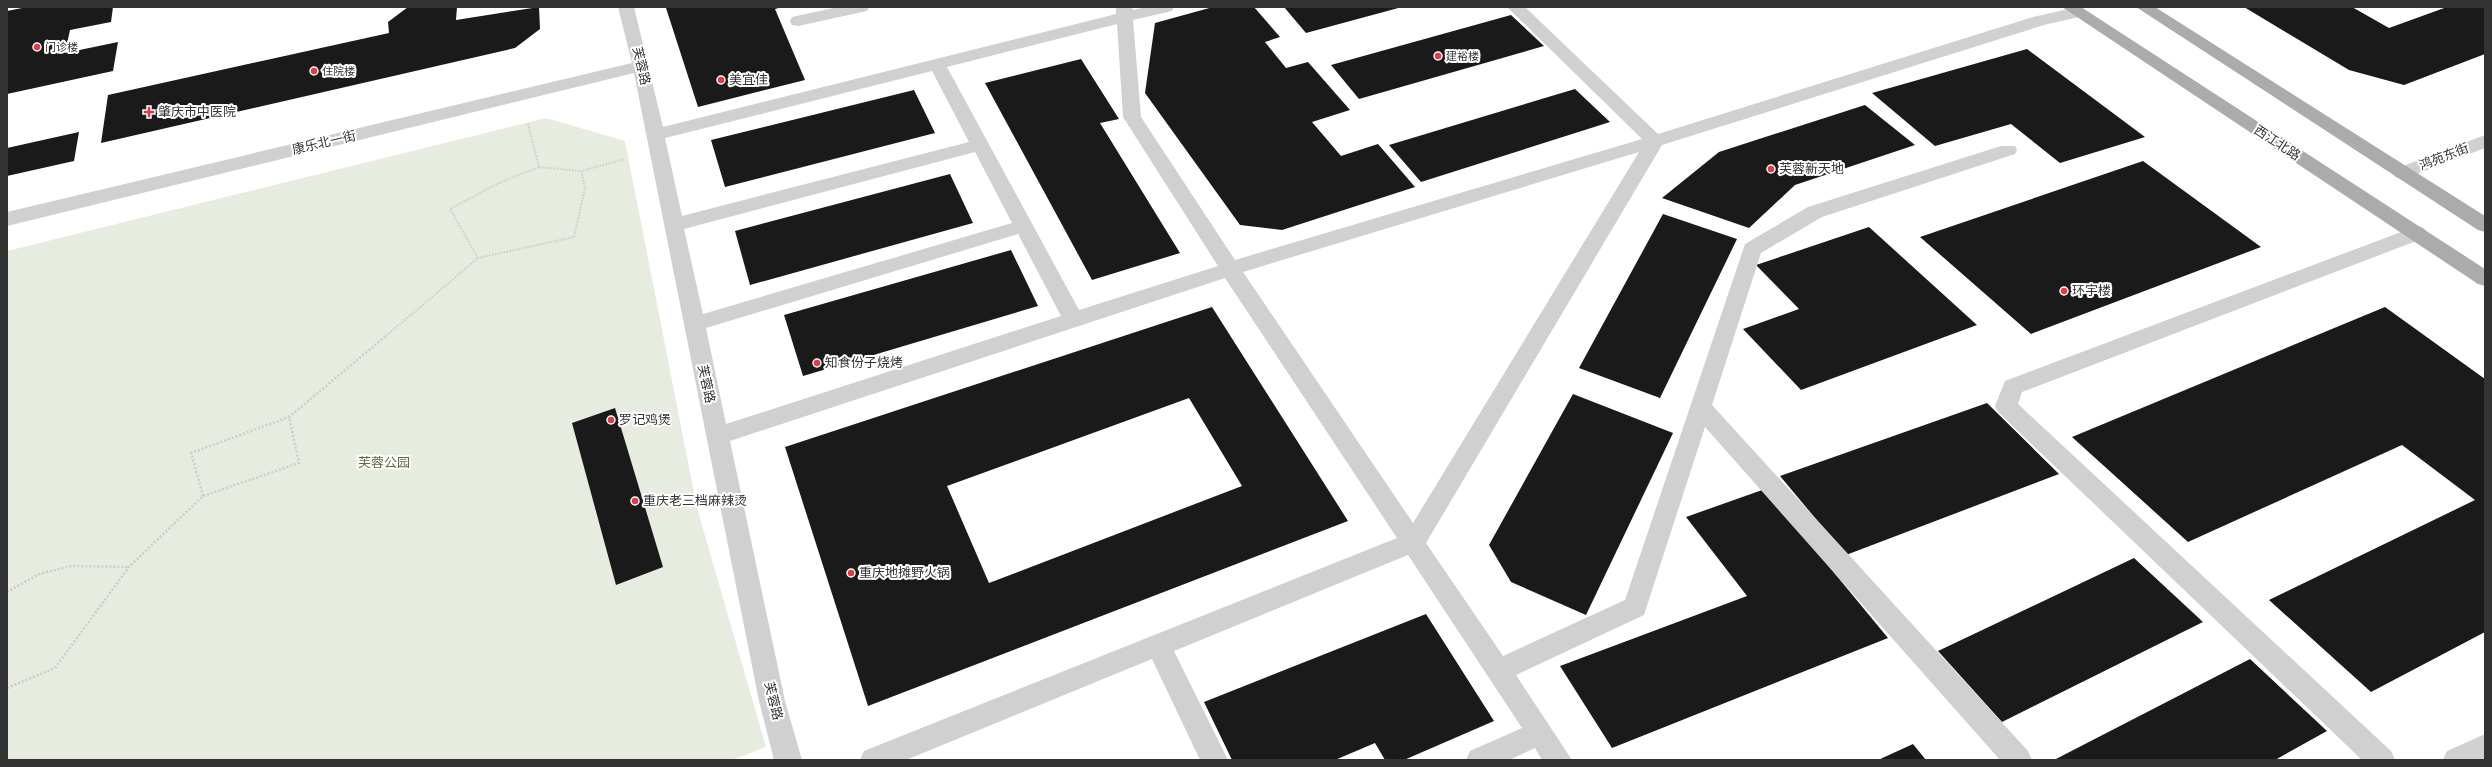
<svg xmlns="http://www.w3.org/2000/svg" width="2492" height="767" font-family="'Source Sans 3','Noto Sans SC',sans-serif">
<style>
.green{fill:#e6ecdf}
.building{fill:#1a1a1a;fill-rule:evenodd}
.lines{fill:none;stroke-linecap:round;stroke-linejoin:round}
.path-far1{stroke:#cdcdcd;stroke-width:2;stroke-dasharray:1.5 1.5;stroke-linecap:butt}
.path{stroke:#cdcdcd;stroke-width:2.5;stroke-dasharray:2 2;stroke-linecap:butt}
.minor{fill:#d0d0d0;fill-rule:evenodd}
.major{fill:#ababab;fill-rule:evenodd}
.poi-dot{fill:#e63946;stroke:#fff;stroke-width:1.5}
.labels{text-anchor:middle;dominant-baseline:central;stroke-width:4;stroke-linejoin:round;paint-order:stroke}
.far-poi-label{font-size:11px;fill:#333;stroke:#fff;text-anchor:start}
.street-label{font-size:13px;fill:#333;stroke:#fff}
.poi-label{font-size:13px;fill:#333;stroke:#fff;text-anchor:start}
.park-label{font-size:13px;fill:#56703f;stroke:#fff}
</style>
<rect width="100%" height="100%" fill="#fff"/>
<path class="green" d="M 546,118 L 625,141 L 697,508 L 766,747 L 732,760 L 7,760 L 7,251 Z"/>
<path class="building" d="M 27,7 L 113,7 L 111,22 L 70,30 L 65,53 L 118,42 L 113,71 L 7,94 L 7,11 Z
M 408,7 L 457,7 L 456,20 L 539,7 L 540,29 L 515,48 L 101,143 L 108,95 L 389,33 L 388,22 Z
M 668,7 L 782,7 L 775,9 L 805,80 L 698,107 L 666,8 Z
M 1213,7 L 1254,7 L 1280,37 L 1265,42 L 1286,68 L 1308,62 L 1350,110 L 1312,122 L 1341,156 L 1378,144 L 1415,187 L 1282,230 L 1240,225 L 1145,93 L 1155,23 Z
M 1284,7 L 1402,7 L 1306,33 Z
M 2244,7 L 2352,7 L 2389,28 L 2447,7 L 2485,7 L 2485,54 L 2404,85 L 2349,70 Z
M 1511,15 L 1544,46 L 1359,99 L 1331,65 Z
M 2027,49 L 2145,137 L 2060,163 L 2011,124 L 1935,146 L 1872,93 Z
M 1081,59 L 1119,119 L 1100,123 L 1180,253 L 1092,280 L 985,83 Z
M 1575,89 L 1610,122 L 1421,182 L 1389,145 Z
M 914,90 L 935,133 L 725,187 L 711,140 Z
M 1865,105 L 1915,145 L 1795,185 L 1749,228 L 1662,198 L 1719,152 Z
M 79,132 L 74,161 L 7,176 L 7,148 Z
M 2143,161 L 2261,247 L 2031,334 L 1920,237 Z
M 950,174 L 973,223 L 750,285 L 735,231 Z
M 1663,214 L 1737,239 L 1660,398 L 1579,368 Z
M 1869,227 L 1977,325 L 1801,390 L 1743,329 L 1799,309 L 1756,265 Z
M 1011,250 L 1038,306 L 803,376 L 784,315 Z
M 1212,307 L 1348,521 L 868,706 L 785,447 ZM 1189,398 L 1242,486 L 989,583 L 947,486 Z
M 2385,307 L 2485,379 L 2485,632 L 2371,692 L 2269,600 L 2475,500 L 2402,445 L 2188,542 L 2072,437 Z
M 1573,394 L 1673,433 L 1586,615 L 1511,582 L 1489,545 Z
M 1987,403 L 2059,474 L 1846,555 L 1780,476 Z
M 615,408 L 663,567 L 616,585 L 572,423 Z
M 1765,489 L 1888,638 L 1612,748 L 1560,666 L 1747,596 L 1686,517 Z
M 2134,558 L 2203,622 L 2002,722 L 1938,651 Z
M 1426,614 L 1494,721 L 1404,760 L 1385,760 L 1375,743 L 1335,760 L 1232,760 L 1204,702 Z
M 2250,659 L 2327,731 L 2275,760 L 2054,760 Z
M 1913,744 L 1926,760 L 1878,760 Z"/>
<g class="lines">
<path class="path-far1" d="M 539,167 L 581,171
M 478,258 L 450,209 L 499,183 L 539,167 L 528,124
M 386,336 L 478,258 L 574,237 L 585,188 L 581,171 L 626,159"/>
<path class="path" d="M 203,496 L 191,453 L 289,417
M 7,592 L 39,574 L 72,566 L 129,567
M 7,688 L 55,668 L 129,567 L 203,496 L 299,463 L 289,417 L 387,335"/>
<path class="minor" d="M 618,7 L 634,7 L 663,127 L 1116,14 L 1116,7 L 1132,7 L 1133,10 L 1146,7 L 1174,7 L 1172,11 L 1133,20 L 1141,117 L 1235,260 L 1642,139 L 1507,7 L 1525,7 L 1658,134 L 2033,17 L 2077,7 L 2083,8 L 2085,12 L 2083,16 L 2044,25 L 1662,145 L 1426,543 L 1503,656 L 1625,600 L 1745,244 L 1808,207 L 2001,146 L 2015,146 L 2017,150 L 2015,154 L 1822,217 L 1761,253 L 1712,405 L 2028,751 L 2032,760 L 2000,760 L 1705,427 L 1644,615 L 1516,675 L 1572,760 L 1542,760 L 1535,748 L 1509,760 L 1466,760 L 1470,751 L 1522,728 L 1408,555 L 1174,651 L 1228,760 L 1200,760 L 1152,659 L 906,760 L 860,760 L 864,751 L 1397,538 L 1225,278 L 730,441 L 785,701 L 802,760 L 774,760 L 759,701 L 634,73 L 7,226 L 7,212 L 632,63 ZM 1117,24 L 1123,117 L 1218,266 L 1079,310 L 947,67 ZM 932,71 L 969,142 L 682,216 L 665,138 ZM 975,152 L 1012,223 L 703,314 L 684,229 ZM 1639,152 L 1413,523 L 1243,272 ZM 1018,234 L 1061,316 L 726,424 L 706,328 Z
M 838,7 L 869,7 L 867,11 L 798,26 L 792,25 L 790,21 L 792,17 Z
M 2485,135 L 2485,148 L 2409,177 L 2402,179 L 2395,177 L 2392,173 L 2395,169 Z
M 2417,226 L 2424,228 L 2427,233 L 2424,238 L 2022,392 L 2018,404 L 2391,751 L 2395,760 L 2362,760 L 1998,412 L 1995,406 L 2005,381 Z
M 2485,734 L 2485,760 L 2443,760 L 2447,751 Z"/>
<path class="major" d="M 2062,7 L 2081,7 L 2485,269 L 2485,286 L 2478,284 Z
M 2136,7 L 2155,7 L 2485,216 L 2485,232 L 2478,230 Z"/>
</g>
<g class="poi-dot">
<circle cx="37" cy="47" r="4"/>
<circle cx="1438" cy="56" r="4"/>
<circle cx="314" cy="71" r="4"/>
<circle cx="721" cy="80" r="4"/>
<path d="M147 106h4v4h4v4h-4v4h-4v-4h-4v-4h4z"/>
<circle cx="1771" cy="169" r="4"/>
<circle cx="2064" cy="291" r="4"/>
<circle cx="817" cy="363" r="4"/>
<circle cx="611" cy="420" r="4"/>
<circle cx="635" cy="501" r="4"/>
<circle cx="851" cy="573" r="4"/>
</g>
<g class="labels">
<g class="far-poi-label">
<text x="45" y="47">门诊楼</text>
<text x="1446" y="56">建裕楼</text>
<text x="322" y="71">住院楼</text>
</g>
<g class="street-label">
<text transform="translate(641 66) rotate(77)">芙蓉路</text>
<text transform="translate(324 143) rotate(-13)">康乐北一街</text>
<text transform="translate(2277 143) rotate(33)">西江北路</text>
<text transform="translate(2444 157) rotate(-21)">鸿苑东街</text>
<text transform="translate(706 384) rotate(78)">芙蓉路</text>
<text transform="translate(773 701) rotate(76)">芙蓉路</text>
</g>
<g class="poi-label">
<text x="729" y="80">美宜佳</text>
<text x="158" y="112">肇庆市中医院</text>
<text x="1779" y="169">芙蓉新天地</text>
<text x="2072" y="291">环宇楼</text>
<text x="825" y="363">知食份子烧烤</text>
<text x="619" y="420">罗记鸡煲</text>
<text x="643" y="501">重庆老三档麻辣烫</text>
<text x="859" y="573">重庆地摊野火锅</text>
</g>
<g class="park-label">
<text x="384" y="463">芙蓉公园</text>
</g>
</g>
<rect width="2492" height="767" fill="none" stroke="#333333" stroke-width="16"/>
</svg>
